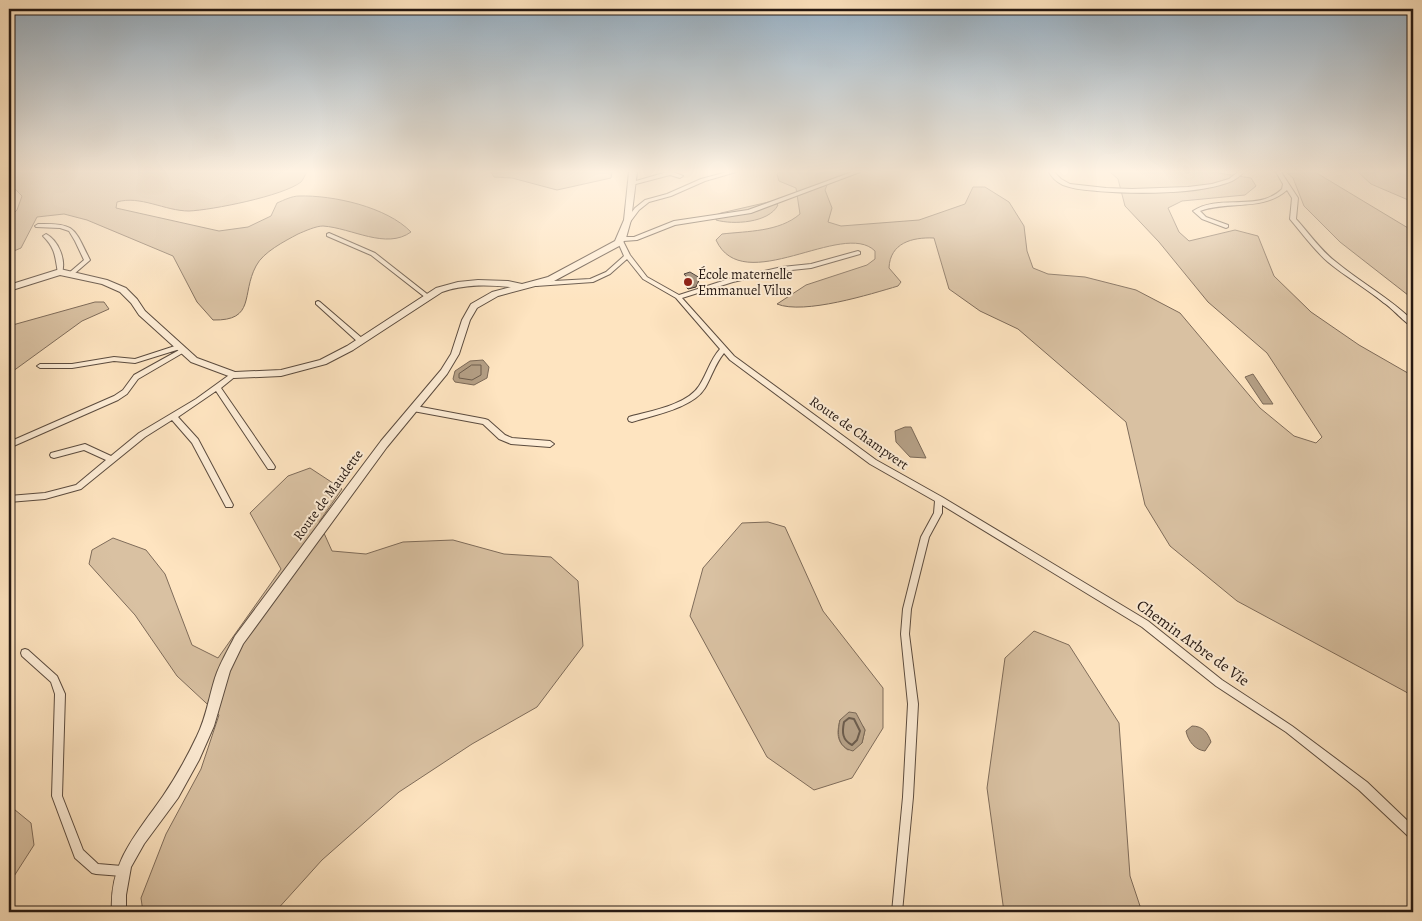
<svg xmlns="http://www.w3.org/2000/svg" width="1422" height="921" font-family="Alegreya,serif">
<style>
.green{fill:#d9c1a2;stroke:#7f6c5a;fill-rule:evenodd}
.water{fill:#b49f85;stroke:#7b6957}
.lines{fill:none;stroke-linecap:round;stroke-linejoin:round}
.shore-far1{stroke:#6c5c4c;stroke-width:1}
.shore{stroke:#6c5c4c;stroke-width:2}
.building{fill:#96826c;stroke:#251812}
.minor-casing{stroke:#5b4b3e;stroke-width:2}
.tertiary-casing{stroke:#5b4b3e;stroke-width:2}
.minor{fill:#feedd6;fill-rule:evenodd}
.tertiary{fill:#feedd6;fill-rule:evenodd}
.poi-dot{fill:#8f2418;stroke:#feedd6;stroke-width:2}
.labels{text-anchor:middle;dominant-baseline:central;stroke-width:4;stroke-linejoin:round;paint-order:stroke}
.poi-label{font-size:14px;fill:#251812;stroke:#feedd6;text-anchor:start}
.street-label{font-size:14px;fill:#251812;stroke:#feedd6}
.near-street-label{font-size:16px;fill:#251812;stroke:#feedd6}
</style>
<rect width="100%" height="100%" fill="#fee4c0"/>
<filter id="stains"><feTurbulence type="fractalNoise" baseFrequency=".004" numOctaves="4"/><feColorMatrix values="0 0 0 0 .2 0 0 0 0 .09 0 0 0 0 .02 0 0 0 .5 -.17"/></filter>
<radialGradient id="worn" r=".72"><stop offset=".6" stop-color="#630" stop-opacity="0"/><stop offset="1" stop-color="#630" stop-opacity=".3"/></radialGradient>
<path class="green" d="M 11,172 L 307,172 C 305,175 303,180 301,182 C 283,196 212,210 189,211 C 165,211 140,195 117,202 L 116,208 L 219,231 L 248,227 L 271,216 L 277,203 C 284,200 292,196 299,196 C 333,195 387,207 411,232 C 386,250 352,228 323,226 C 316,226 305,231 298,234 C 285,241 263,252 256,266 C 241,294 256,321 213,320 L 197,302 L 173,256 L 87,220 L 64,214 L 37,217 L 21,248 L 9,253 L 9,218 L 17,210 L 22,196 L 9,183 L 9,174 Z
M 491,172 L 612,172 L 611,178 L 557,190 L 512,178 L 494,177 Z
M 780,172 L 849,172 L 829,180 L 825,190 L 832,208 L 828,222 L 841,226 L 919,220 L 965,204 L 973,187 L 985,187 L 1009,202 L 1024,226 L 1027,251 L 1033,268 L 1048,274 L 1085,277 L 1136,290 L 1180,313 L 1260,408 L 1294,436 L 1316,443 L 1322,437 L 1267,353 L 1208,302 L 1159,242 L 1125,206 L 1118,179 L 1110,172 L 1212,172 L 1251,178 L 1256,186 L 1245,195 L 1182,201 L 1168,208 L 1179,232 L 1189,241 L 1235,230 L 1258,236 L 1274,276 L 1311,312 L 1359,345 L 1413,376 L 1413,699 L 1406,692 L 1237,601 L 1170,546 L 1145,505 L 1126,422 L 1018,329 L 980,311 L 949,289 L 934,238 C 912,237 890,243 889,268 L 901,282 L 898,286 C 871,294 804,315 777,304 L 806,285 L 867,265 L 875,259 L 875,251 C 843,219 743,299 716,240 L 722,234 C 748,231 779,232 800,214 L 796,188 L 779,181 L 777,174 Z
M 1286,172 L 1315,172 L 1413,231 L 1413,299 L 1340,242 L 1304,206 L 1293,178 Z
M 1358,172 L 1413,172 L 1413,202 L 1371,184 Z
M 773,201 L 778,205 C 769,223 733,225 716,220 L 716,215 L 721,213 Z
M 95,302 L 104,302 L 109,309 L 82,321 L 9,374 L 9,326 Z
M 310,468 L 342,489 L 319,522 L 332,551 L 366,554 L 403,542 L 453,540 L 504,554 L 551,557 L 578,581 L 583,646 L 537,707 L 472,744 L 399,792 L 322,860 L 275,912 L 143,912 L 141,898 L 166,834 L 201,769 L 219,715 L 177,676 L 135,615 L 89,564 L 92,550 L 113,538 L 146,550 L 165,574 L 192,645 L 218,658 L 281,569 L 250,513 L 288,476 Z
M 768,522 L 785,527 L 823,611 L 883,688 L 883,728 L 852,778 L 814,790 L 767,757 L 690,616 L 703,568 L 742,523 ZM 840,720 L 863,726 L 865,730 L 862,743 L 848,750 C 836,742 837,732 840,720 Z
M 1034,631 L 1069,645 L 1119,723 L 1130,876 L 1142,912 L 1004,912 L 987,788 L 1005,658 Z
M 9,805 L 31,823 L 34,845 L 9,884 Z"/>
<path class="water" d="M 483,360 L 489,367 L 487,378 L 474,385 L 455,382 L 453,379 L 455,371 L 470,361 Z
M 1253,374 L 1273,404 L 1263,404 L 1245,377 Z
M 905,427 L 911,427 L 926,458 L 910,457 L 896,442 L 895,431 Z
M 849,712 L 856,713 L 865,730 L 862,743 L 853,751 C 837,747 837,733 840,720 Z
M 1192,726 C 1203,726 1208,733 1211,742 L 1205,751 C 1195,750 1188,741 1186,731 Z"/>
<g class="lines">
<path class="shore-far1" d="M 472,365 L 481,365 L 481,375 L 472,380 L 459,378 L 459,374 Z"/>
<path class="shore" d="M 849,718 L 854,719 L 860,731 L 857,740 L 852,745 C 842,740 842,732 844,722 Z"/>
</g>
<path class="building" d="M 690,272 L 700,278 L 696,287 L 688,289 L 684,284 L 691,282 L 684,274 Z"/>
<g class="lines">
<defs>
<path id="minor" d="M 667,172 L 673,172 L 683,176 L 680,178 L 670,175 L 632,185 L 629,183 Z
M 727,172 L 736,172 L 705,181 L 671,196 L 649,202 L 639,210 L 630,222 L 626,222 L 625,221 L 635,208 L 645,200 L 667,194 L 701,179 Z
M 852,172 L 860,172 L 751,213 L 675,225 L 637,240 L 623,241 L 630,255 L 647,277 L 679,295 L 732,278 L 782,267 L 811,264 L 858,251 L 860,252 L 860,254 L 811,268 L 782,271 L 733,282 L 682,298 L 734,356 L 876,460 L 942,497 L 1148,621 L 1222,680 L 1292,726 L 1367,782 L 1413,826 L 1413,838 L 1409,837 L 1359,790 L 1286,732 L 1216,686 L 1142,627 L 942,505 L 942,513 L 929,537 L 911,609 L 909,634 L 918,704 L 913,797 L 902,912 L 892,912 L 903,797 L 908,704 L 901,634 L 903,609 L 921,537 L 934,513 L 935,501 L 870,464 L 730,360 L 724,353 C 715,364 712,376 705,388 C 693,408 654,415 632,422 L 629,421 L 628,419 L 629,417 C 650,411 687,405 699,386 C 707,374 710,360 720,349 L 676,298 L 643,279 L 627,259 L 610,274 L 593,282 L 536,286 L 533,284 L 536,282 L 590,279 L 606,272 L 624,256 L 617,240 L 622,237 L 634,237 L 674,221 L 748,210 Z
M 1049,172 L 1054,172 L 1061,179 L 1070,184 L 1106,188 L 1132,189 L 1188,187 L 1212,184 L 1229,179 L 1238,172 L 1244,172 C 1241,175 1236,179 1232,181 C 1199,195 1133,194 1097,191 C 1086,190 1073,189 1063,185 C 1057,182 1052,178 1049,172 Z
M 1276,172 L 1281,172 L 1298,198 L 1296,219 C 1309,233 1320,250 1336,262 C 1361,283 1390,298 1413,321 L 1413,327 C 1406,324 1392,308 1384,303 C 1366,288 1346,277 1328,262 C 1314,250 1302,233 1290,219 L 1292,198 L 1287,190 C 1262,212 1229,200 1200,211 L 1206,217 L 1228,225 L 1228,227 L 1226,228 L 1202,219 L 1193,211 C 1214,197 1241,206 1265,199 C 1271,197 1277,194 1282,189 L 1283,184 Z
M 38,224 C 76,223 74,228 90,260 L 89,261 L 74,274 L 70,274 L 70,272 L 84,260 L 75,241 L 69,231 L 60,228 L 36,227 L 35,226 Z
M 329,233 L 375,253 L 431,297 L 430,298 L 426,298 L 371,255 L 327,236 L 327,234 Z
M 46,234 C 59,241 66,260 62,273 L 58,273 C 55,257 56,249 43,236 Z
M 318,301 L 320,302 L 363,339 L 364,341 L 363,343 L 359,343 L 316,304 L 316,302 Z
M 178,345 L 180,345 L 181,347 L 180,349 L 135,363 L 114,361 L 72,368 L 40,368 L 37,366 L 40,364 L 72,364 L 114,357 L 135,359 Z
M 181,349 L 183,349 L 186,351 L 138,379 L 127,394 L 118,400 L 9,448 L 9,442 L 114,396 L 123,390 L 134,375 Z
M 232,373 L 236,373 L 237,375 L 221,388 L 274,465 L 275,467 L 274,469 L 268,469 L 216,391 L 178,417 L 198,439 L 233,505 L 232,507 L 226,507 L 192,443 L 172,420 L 145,437 L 81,489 L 45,499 L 9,502 L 9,496 L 45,493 L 76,485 L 106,460 L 84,450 L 54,458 L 51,457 L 50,455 L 51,453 L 85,444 L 111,456 L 139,433 L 196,399 Z
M 416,406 L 485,419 L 488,420 L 505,435 L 512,438 L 550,441 L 554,444 L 550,447 L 511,444 L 499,439 L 483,424 L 413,411 L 412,409 Z
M 25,649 L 28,650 L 57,676 L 65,694 L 62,796 L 83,850 L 98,864 L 122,866 L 126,867 L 127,871 L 126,875 L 122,876 L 96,874 L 92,873 L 75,858 L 52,796 L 55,694 L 51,682 L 22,656 L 21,653 L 22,650 Z"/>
<path id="tertiary" d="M 629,172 L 637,172 L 631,220 L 626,238 L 621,245 L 554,281 L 498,296 L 477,308 L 470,320 L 459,354 L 447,374 L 387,447 L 243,644 L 230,671 L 214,726 L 199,760 L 178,798 L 144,844 L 131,867 L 126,895 L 126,912 L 112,912 C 109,862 136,835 163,796 C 176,777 187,757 197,736 C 206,718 209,697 215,678 C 220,663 228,650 235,636 L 381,441 L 441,370 L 451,354 L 462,320 L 471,304 L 492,292 L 511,287 C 488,285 465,284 442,292 L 353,350 L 326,364 L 281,376 L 234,378 L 191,362 L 139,315 L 131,303 L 120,292 L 102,284 L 60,275 L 9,291 L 9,285 L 60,269 L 107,280 L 126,288 L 137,299 L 145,311 L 197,358 L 235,372 L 281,370 L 320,360 L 347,346 L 436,288 L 458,282 L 478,280 L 508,281 L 522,284 L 548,277 L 615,241 L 624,220 Z"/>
</defs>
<use href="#minor" class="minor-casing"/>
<use href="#tertiary" class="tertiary-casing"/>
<use href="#minor" class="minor"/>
<use href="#tertiary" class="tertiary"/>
</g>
<linearGradient id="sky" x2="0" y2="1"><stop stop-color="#93acc0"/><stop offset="0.57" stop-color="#fff3e3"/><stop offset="1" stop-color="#fff3e3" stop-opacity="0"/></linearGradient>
<rect width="1422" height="301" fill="url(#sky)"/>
<circle class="poi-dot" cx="688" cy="282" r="5"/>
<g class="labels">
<g class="poi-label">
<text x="698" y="274">École maternelle<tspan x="698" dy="16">Emmanuel Vilus</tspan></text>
</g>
<g class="street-label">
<text transform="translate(859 433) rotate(35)">Route de Champvert</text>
<text transform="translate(328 495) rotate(-54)">Route de Maudette</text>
</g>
<g class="near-street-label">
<text transform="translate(1193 643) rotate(36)">Chemin Arbre de Vie</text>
</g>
</g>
<rect width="1422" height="921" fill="none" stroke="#fee4c0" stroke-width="30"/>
<rect x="10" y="10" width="1402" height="901" fill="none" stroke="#251812" stroke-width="2.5"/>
<rect x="15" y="15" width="1392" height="891" fill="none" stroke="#251812"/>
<rect width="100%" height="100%" filter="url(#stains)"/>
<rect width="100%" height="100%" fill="url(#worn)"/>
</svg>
